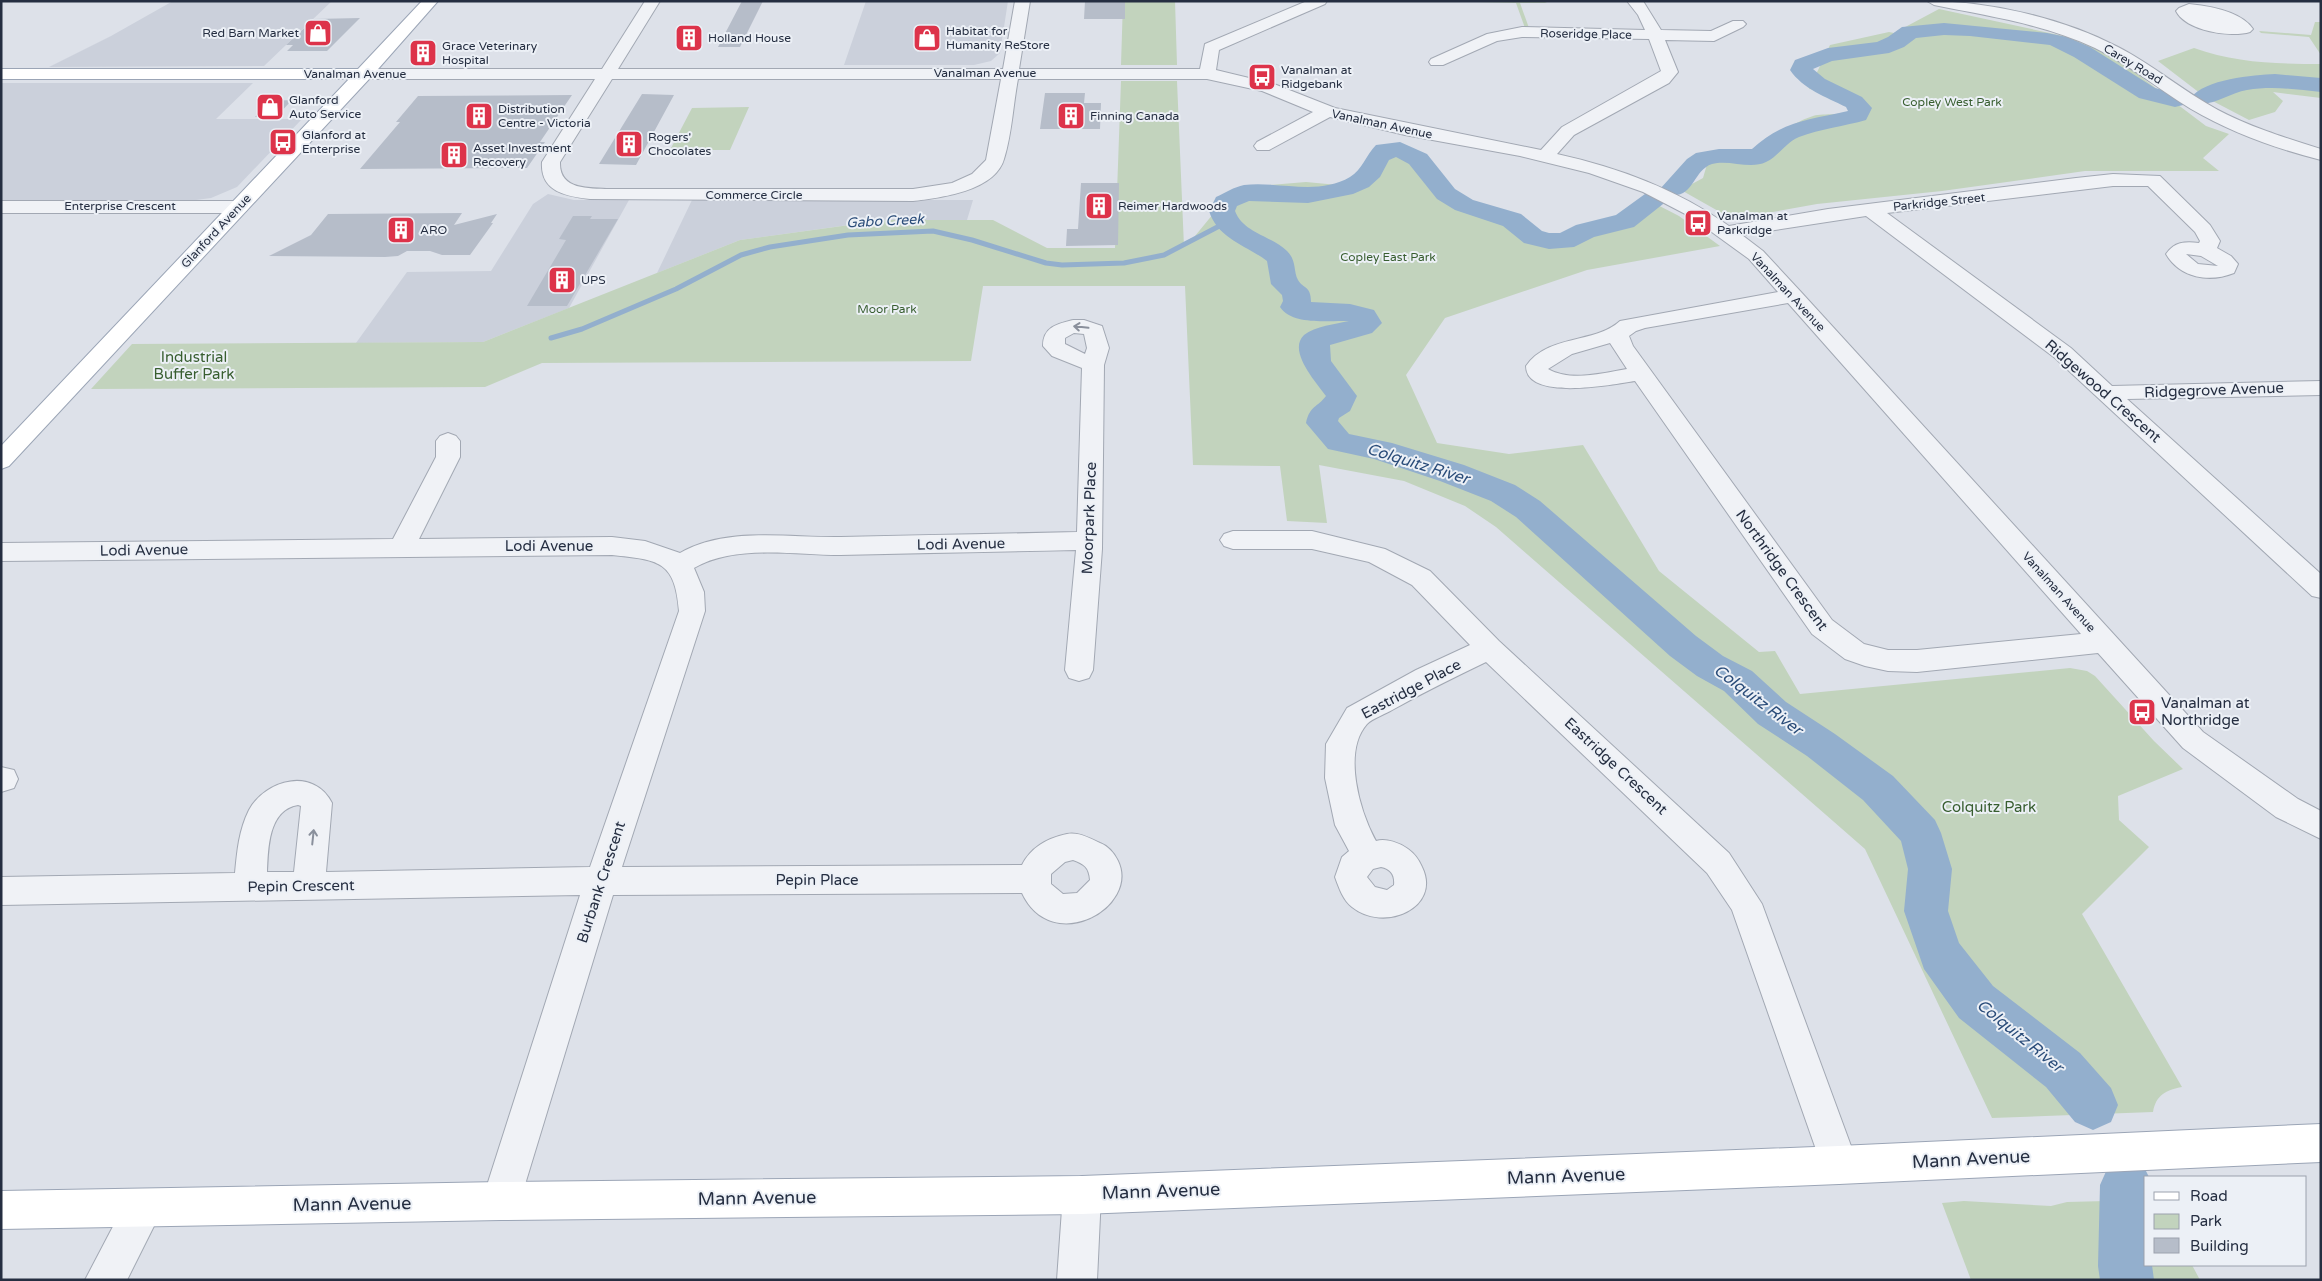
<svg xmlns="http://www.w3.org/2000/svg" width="2322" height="1281" font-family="'Varela Round',sans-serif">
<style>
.built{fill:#cbd0db}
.green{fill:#c2d3bd}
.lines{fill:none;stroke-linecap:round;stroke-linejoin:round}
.stream{stroke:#93afcd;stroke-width:5}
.river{fill:#93afcd;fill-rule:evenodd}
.building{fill:#b6bdc9}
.minor-casing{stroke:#a2a8b3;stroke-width:2}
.major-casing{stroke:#9ba5b6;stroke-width:2}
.minor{fill:#f0f2f6;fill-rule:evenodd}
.major{fill:#fff;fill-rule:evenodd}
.oneway{stroke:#8a909c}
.labels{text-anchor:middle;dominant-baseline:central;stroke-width:4;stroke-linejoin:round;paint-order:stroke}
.far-poi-label{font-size:12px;fill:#252e41;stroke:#ecf0f6;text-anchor:start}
.far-street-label{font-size:12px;fill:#252e41;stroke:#ecf0f6}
.far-park-label{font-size:12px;fill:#385e30;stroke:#ecf0f6}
.far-water-label{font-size:14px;font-style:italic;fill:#2a4c79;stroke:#ecf0f6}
.park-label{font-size:15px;fill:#385e30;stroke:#ecf0f6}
.street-label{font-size:15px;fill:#252e41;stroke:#ecf0f6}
.poi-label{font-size:15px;fill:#252e41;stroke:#ecf0f6;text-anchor:start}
.water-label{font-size:16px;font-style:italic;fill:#2a4c79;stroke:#ecf0f6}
.near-street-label{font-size:18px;fill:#252e41;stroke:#ecf0f6}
</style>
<rect width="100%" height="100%" fill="#dde1e9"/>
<path class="built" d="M 173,1 L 332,1 L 264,66 L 49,67 L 111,36 Z
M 866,1 L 1008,1 L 1000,53 L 991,61 L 974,65 L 844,65 Z
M 1,83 L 253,83 L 216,119 L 302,119 L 237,187 L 211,198 L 196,200 L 1,201 Z
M 548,194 L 574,200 L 629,200 L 569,308 L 483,342 L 356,343 L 407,272 L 491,271 L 533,204 Z
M 692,200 L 973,200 L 967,220 L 885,220 L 740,240 L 657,273 Z"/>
<path class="green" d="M 1123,1 L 1175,1 L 1177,65 L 1121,65 Z
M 1438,1 L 1543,1 L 1547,3 L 1520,3 L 1529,28 L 1525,28 L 1516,3 Z
M 1939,9 L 2068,37 L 2116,58 L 2206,126 L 2229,134 L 2203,158 L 2219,171 L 2085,171 L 1942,191 L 1817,204 L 1739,218 L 1727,216 L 1681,190 L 1703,178 L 1708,161 C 1725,155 1743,164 1759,159 L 1766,148 L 1766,143 C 1780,132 1795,122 1813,116 C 1826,112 1841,118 1854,108 C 1847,94 1822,90 1809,89 L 1830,45 L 1889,32 L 1894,33 Z
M 2315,22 L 2321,22 L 2321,55 L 2309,37 L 2261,33 L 2259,31 L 2311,35 Z
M 2194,48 C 2235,63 2278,64 2321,64 L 2321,98 L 2273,92 L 2283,101 L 2275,112 L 2249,120 L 2205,97 L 2158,61 Z
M 1121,81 L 1177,81 L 1184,247 L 1194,240 L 1195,236 L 1218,208 L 1223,196 L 1257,186 L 1306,182 L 1338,185 L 1356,176 L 1379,156 L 1388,154 L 1413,158 L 1424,168 L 1433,186 L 1452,202 L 1481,214 L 1501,219 L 1527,235 L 1541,238 L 1558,237 L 1578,229 L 1612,224 L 1644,198 L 1679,216 L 1720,246 L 1587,270 L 1445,318 L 1406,375 L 1437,443 L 1509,454 L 1583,445 L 1659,571 L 1759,652 L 1775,651 L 1800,694 L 2070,668 L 2087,671 L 2095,676 L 2154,741 L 2183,769 L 2118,796 L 2119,820 L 2149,847 L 2082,914 L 2182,1087 C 2166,1090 2156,1095 2153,1112 L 1992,1118 L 1865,849 L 1496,527 L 1465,506 L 1404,481 L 1319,465 L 1327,523 L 1287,521 L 1280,466 L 1193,465 L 1185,286 L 983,286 L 971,361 L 542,363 L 485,387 L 91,389 L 132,344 L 483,342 L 740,240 L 886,220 L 993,220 L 1047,248 L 1115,248 Z
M 749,107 L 730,150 L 670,150 L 692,108 Z
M 2146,1200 L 2146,1265 L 2192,1265 L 2200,1280 L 1971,1280 L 1942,1203 L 1964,1201 L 2051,1206 L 2067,1202 Z"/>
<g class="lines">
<path class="stream" d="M 551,338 L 582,329 L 676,289 L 741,255 L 770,247 L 848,235 L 933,231 L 972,240 L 1046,263 L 1062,265 L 1124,263 L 1164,255 L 1227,222"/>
<path class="river" d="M 1944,23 L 2047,33 L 2067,37 L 2090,47 L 2155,88 L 2183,95 L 2187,100 L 2183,105 L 2175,107 L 2139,98 L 2074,57 L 2050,45 L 1970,36 L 1944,35 L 1916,38 L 1904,47 L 1889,53 L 1832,61 L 1813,69 L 1825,79 L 1862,97 L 1872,108 L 1866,120 C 1845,126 1820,129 1799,137 C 1785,143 1778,157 1766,162 C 1750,170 1729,159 1712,164 C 1691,171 1695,202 1664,194 L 1660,189 L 1687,159 L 1696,153 L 1719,149 L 1752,149 C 1782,121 1809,120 1848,111 L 1846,107 C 1826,97 1803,89 1790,70 L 1795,60 L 1828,48 L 1877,42 L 1888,37 L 1902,27 Z
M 2275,74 L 2321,78 L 2321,92 C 2296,89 2271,86 2247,90 C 2229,93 2213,107 2195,103 L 2191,98 C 2204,79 2254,75 2275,74 Z
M 1400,142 L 1427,154 L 1455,189 L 1473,200 L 1521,214 L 1542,231 L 1549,233 L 1560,233 L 1576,225 L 1616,215 L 1645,194 L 1654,191 L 1663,194 L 1667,199 L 1663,204 L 1634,227 L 1594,237 L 1574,247 L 1549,249 L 1524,243 L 1503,226 L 1455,210 L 1437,199 L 1409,164 L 1396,157 L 1389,160 L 1380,177 L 1369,187 L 1353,194 L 1308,203 L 1249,201 L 1237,206 L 1235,211 C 1243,233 1272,236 1287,251 C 1297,261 1293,271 1298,280 C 1303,289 1311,285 1311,302 L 1350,304 L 1374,310 L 1382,323 L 1372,333 L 1330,345 L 1331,361 L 1357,396 L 1350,411 L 1339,418 L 1338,421 L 1349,434 L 1392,443 L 1464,465 L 1515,485 L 1540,501 L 1696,636 L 1723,656 L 1752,671 L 1786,702 L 1835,734 L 1893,776 L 1935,820 L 1941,833 L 1952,869 L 1948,911 L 1959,943 L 1993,986 L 2080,1053 L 2111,1088 L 2118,1105 L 2111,1122 L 2093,1130 L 2075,1122 L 2046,1087 L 1959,1018 L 1924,969 L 1904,911 L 1908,869 L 1901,841 L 1863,800 L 1807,756 L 1758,724 L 1724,691 L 1697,676 L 1670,656 L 1516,517 L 1491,501 L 1440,481 L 1374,459 L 1328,449 L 1306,423 C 1310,405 1317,408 1326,396 C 1317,383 1287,351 1304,335 C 1315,326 1336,324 1349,321 C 1328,320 1293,326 1280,307 L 1283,301 L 1282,295 L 1271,284 L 1267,261 C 1246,245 1218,239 1209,211 L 1216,197 C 1225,193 1234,187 1244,185 C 1279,181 1318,196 1350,177 C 1362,170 1366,155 1376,145 Z
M 2126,1159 L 2144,1167 L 2149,1177 L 2146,1177 L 2146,1265 L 2152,1265 L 2154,1280 L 2100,1280 L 2098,1266 L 2100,1185 L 2108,1167 Z"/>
</g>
<path class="building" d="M 742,1 L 763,1 L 740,47 L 718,47 Z
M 1085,1 L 1125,1 L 1125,19 L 1084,19 Z
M 360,18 L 327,51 L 287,51 L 293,45 L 286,45 L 314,19 Z
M 1045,93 L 1085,93 L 1084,103 L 1101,103 L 1100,129 L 1040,129 Z
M 642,94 L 674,95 L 636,165 L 599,164 Z
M 572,95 L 540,142 L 545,142 L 527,168 L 360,169 L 400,122 L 396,122 L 418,96 Z
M 292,100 L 276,117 L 255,117 L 270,101 Z
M 1081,183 L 1119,183 L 1118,245 L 1066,246 L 1067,229 L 1078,229 Z
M 462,213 L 454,225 L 497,214 L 491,223 L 493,223 L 470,255 L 442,255 L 430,251 L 407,251 L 398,256 L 385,257 L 269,256 L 311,235 L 328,214 Z
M 573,216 L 592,216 L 590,219 L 618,219 L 567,306 L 527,306 L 566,240 L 559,239 Z"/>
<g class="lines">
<defs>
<path id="minor" d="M 645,1 L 660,1 L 618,69 L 1003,69 L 1015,1 L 1030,1 L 1019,69 L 1200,69 L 1205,44 L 1307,1 L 1327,1 L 1325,4 L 1219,50 L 1216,70 L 1274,84 L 1335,108 L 1541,150 L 1562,127 L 1661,71 L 1649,39 L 1522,37 L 1497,41 L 1443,65 L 1431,65 L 1429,62 L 1431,59 L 1487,34 L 1522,27 L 1645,30 L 1638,15 L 1627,1 L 1643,1 L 1661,30 L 1711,31 L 1733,21 L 1743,21 L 1746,24 L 1743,27 L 1714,41 L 1665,40 L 1678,72 L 1669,83 L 1574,135 L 1557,154 C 1620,168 1676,189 1729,226 L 1828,209 L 2076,178 L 2113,174 L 2160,176 L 2210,225 L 2220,241 L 2217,248 L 2231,256 L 2238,264 L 2234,273 C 2209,283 2180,278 2166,254 C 2174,242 2185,241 2199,243 L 2200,241 L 2195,232 L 2148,186 L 2113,186 L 1887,213 L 2071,348 L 2112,386 L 2321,381 L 2321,395 L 2127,399 L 2321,574 L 2321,598 L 2312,596 L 2055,358 L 1866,216 L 1742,235 L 1763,251 L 1801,292 L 2203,732 L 2298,799 L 2321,811 L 2321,839 L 2276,817 L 2183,748 L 2098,653 L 1917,672 L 1888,671 L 1865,666 L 1845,659 L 1812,634 L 1635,381 C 1615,384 1526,402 1526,366 C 1548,334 1595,344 1620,321 L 1778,292 L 1749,259 L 1691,217 L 1643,192 L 1589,173 L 1520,156 L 1405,135 L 1330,117 L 1269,150 L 1257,150 L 1254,146 L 1257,142 L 1313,112 L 1262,91 L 1207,79 L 1018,79 C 1013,105 1012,134 1004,159 C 995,191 940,198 913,201 L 590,199 C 566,196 540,192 542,162 L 595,79 L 365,79 L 359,77 L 357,74 L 359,71 L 365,69 L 602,69 ZM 612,79 L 1001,79 L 986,160 L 972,174 L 952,183 L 913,189 L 609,189 C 588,188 559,190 560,162 ZM 2186,254 L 2201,256 L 2218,266 L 2198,264 ZM 1788,303 L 2081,634 L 1917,650 L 1888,650 L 1864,644 L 1832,620 L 1633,346 L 1629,336 L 1636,331 L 1645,328 ZM 1610,343 L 1627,369 C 1603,373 1571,382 1548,369 L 1572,354 Z
M 1927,1 C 1988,1 2063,18 2118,47 C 2153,65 2183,91 2218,110 C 2250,127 2286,138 2321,149 L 2321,160 C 2277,149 2230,132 2191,109 C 2158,89 2129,64 2095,48 C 2044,24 1988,16 1934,5 Z
M 2189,4 C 2209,6 2241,11 2253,29 L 2250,32 C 2231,38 2186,31 2176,11 L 2179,8 Z
M 1,201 L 239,201 L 246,203 L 249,207 L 246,211 L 239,213 L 1,213 Z
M 1073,320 L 1084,320 L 1102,326 L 1109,348 L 1104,365 L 1102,549 L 1093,670 L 1089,678 L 1079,681 L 1069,678 L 1065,670 L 1076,550 C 997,552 919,553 840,555 C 794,555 735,544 694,568 L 704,592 L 705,611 L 622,867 L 1022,865 C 1031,847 1048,838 1067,834 C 1079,832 1089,838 1100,843 C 1108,846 1114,853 1118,861 C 1140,907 1052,957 1022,893 L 613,895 L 520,1201 L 515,1215 L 501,1220 L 487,1215 L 482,1201 L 580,895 L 1,905 L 1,877 L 235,873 C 237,851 239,830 249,810 C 266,779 314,767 332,803 L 326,872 L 590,867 L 679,611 C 675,560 658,560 612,555 L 1,561 L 1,543 L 393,539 L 436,457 L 436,441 L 440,436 L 448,433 L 456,436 L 460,441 L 460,457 L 419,539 L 612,537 L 645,541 L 680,553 C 727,526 789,538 841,537 C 919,535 998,534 1077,532 L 1082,368 L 1052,356 L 1043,346 C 1043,327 1057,324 1073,320 ZM 1074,333 L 1084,334 L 1087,348 L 1085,354 L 1065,344 L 1065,338 ZM 298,805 L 301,806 L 294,872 L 267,872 C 268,849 268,810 298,805 ZM 1073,860 C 1084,864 1089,867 1090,880 L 1077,893 L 1063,894 L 1051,884 L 1051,874 L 1065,862 Z
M 1233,531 L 1312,531 L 1385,549 L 1430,571 L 1499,641 L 1729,853 L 1762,904 L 1858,1165 L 1852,1178 L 1839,1184 L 1826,1178 L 1732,910 L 1707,873 L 1486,662 C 1455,677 1424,692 1394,709 C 1386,714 1373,718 1367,724 C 1342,752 1360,812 1376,841 C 1386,838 1400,843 1408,849 C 1415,854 1419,860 1422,867 C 1442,908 1384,933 1352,907 C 1343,900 1339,888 1335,877 L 1342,857 L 1349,851 L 1335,825 L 1325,778 L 1326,744 L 1347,708 L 1416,670 L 1470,645 L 1412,585 L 1369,562 L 1312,549 L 1233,549 L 1224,546 L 1220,540 L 1224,534 ZM 1381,867 C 1391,869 1395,875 1394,885 L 1387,890 L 1375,887 L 1367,877 L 1373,869 Z
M 1,767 L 14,770 L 18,779 L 14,788 L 1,792 Z
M 1082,1176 L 1096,1181 L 1101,1195 L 1097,1280 L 1057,1280 L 1063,1195 L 1068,1181 Z
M 144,1189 L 158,1194 L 163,1208 L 127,1280 L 85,1280 L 130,1194 Z"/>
<path id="major" d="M 422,1 L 438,1 L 371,77 L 9,466 L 1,469 L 1,446 L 349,79 L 1,79 L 1,69 L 358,69 Z
M 2321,1124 L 2321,1162 L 1839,1184 L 1082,1214 L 501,1220 L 1,1229 L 1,1191 L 501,1182 L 1082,1176 L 1839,1146 Z"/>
</defs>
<use href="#minor" class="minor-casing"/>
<use href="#major" class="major-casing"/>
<use href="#minor" class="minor"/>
<use href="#major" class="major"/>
</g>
<defs><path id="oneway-shaft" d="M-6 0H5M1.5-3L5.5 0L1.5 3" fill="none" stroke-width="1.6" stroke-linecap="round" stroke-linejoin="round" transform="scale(1.25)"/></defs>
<g class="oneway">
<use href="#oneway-shaft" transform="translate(1081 327) rotate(-174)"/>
<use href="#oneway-shaft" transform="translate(313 837) rotate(-84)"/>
</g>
<defs>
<symbol id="shop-square" viewBox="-11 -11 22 22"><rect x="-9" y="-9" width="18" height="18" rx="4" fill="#dd334a" stroke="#ecf0f6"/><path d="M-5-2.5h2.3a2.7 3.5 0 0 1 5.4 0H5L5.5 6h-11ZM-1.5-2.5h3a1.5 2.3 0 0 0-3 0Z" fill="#fff"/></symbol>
<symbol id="building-square" viewBox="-11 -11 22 22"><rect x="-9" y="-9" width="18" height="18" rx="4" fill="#dd334a" stroke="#ecf0f6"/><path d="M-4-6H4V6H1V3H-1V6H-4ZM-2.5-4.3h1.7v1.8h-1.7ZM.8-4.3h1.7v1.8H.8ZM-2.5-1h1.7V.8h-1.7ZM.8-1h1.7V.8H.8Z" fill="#fff"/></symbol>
<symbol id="bus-square" viewBox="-11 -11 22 22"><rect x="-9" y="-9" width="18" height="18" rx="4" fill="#dd334a" stroke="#ecf0f6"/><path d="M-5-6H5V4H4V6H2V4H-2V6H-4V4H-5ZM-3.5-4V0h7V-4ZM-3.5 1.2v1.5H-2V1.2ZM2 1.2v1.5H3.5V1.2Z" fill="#fff"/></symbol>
</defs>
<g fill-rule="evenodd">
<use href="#shop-square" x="302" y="17" width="32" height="32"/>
<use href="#building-square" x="673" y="22" width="32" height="32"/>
<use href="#shop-square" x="911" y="22" width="32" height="32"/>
<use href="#building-square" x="407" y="37" width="32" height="32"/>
<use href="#bus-square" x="1246" y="61" width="32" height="32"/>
<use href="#shop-square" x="254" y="91" width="32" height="32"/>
<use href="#building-square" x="463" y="100" width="32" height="32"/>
<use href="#building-square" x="1055" y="100" width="32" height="32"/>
<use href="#bus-square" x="267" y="126" width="32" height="32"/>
<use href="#building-square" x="613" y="128" width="32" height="32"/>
<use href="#building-square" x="438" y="139" width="32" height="32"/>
<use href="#building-square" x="1083" y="190" width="32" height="32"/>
<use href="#bus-square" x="1682" y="207" width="32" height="32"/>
<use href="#building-square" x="385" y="214" width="32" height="32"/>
<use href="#building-square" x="546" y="264" width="32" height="32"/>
<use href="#bus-square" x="2126" y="696" width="32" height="32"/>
</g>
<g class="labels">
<g class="far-poi-label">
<text x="946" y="31">Habitat for<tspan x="946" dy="14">Humanity ReStore</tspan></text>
<text x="299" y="33" text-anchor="end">Red Barn Market</text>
<text x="708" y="38">Holland House</text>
<text x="442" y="46">Grace Veterinary<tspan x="442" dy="14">Hospital</tspan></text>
<text x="1281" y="70">Vanalman at<tspan x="1281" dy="14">Ridgebank</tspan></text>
<text x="289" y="100">Glanford<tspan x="289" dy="14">Auto Service</tspan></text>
<text x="498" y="109">Distribution<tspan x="498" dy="14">Centre - Victoria</tspan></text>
<text x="1090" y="116">Finning Canada</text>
<text x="302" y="135">Glanford at<tspan x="302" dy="14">Enterprise</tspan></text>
<text x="648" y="137">Rogers'<tspan x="648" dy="14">Chocolates</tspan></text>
<text x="473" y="148">Asset Investment<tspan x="473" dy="14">Recovery</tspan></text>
<text x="1118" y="206">Reimer Hardwoods</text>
<text x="1717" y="216">Vanalman at<tspan x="1717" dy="14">Parkridge</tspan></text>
<text x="420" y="230">ARO</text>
<text x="581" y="280">UPS</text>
</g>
<g class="far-street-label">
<text transform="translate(1586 34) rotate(1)">Roseridge Place</text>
<text transform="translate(2133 64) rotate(31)">Carey Road</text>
<text x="985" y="73">Vanalman Avenue</text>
<text x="355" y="74">Vanalman Avenue</text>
<text transform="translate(1382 124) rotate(12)">Vanalman Avenue</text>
<text x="754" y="195">Commerce Circle</text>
<text transform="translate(1939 202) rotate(-6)">Parkridge Street</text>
<text x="120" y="206">Enterprise Crescent</text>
<text transform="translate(216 231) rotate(-47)">Glanford Avenue</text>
<text transform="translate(1788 292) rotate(47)">Vanalman Avenue</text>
<text transform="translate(2059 592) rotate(48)">Vanalman Avenue</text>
</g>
<g class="far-park-label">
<text x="1952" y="102">Copley West Park</text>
<text x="1388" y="257">Copley East Park</text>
<text x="887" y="309">Moor Park</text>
</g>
<g class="far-water-label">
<text transform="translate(885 221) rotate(-3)">Gabo Creek</text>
</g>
<g class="park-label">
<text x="194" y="357">Industrial<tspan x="194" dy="17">Buffer Park</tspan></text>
<text x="1989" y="807">Colquitz Park</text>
</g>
<g class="street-label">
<text transform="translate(2214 390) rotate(-2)">Ridgegrove Avenue</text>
<text transform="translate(2103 391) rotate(41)">Ridgewood Crescent</text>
<text transform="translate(1089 518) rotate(-88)">Moorpark Place</text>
<text transform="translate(961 544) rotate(-1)">Lodi Avenue</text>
<text x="549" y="546">Lodi Avenue</text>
<text transform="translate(144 550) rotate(-1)">Lodi Avenue</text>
<text transform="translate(1782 570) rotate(54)">Northridge Crescent</text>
<text transform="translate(1411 689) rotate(-28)">Eastridge Place</text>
<text transform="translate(1616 766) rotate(43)">Eastridge Crescent</text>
<text x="817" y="880">Pepin Place</text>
<text transform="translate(601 882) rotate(-72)">Burbank Crescent</text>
<text transform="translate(301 886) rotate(-1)">Pepin Crescent</text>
</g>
<g class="poi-label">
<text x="2161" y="703">Vanalman at<tspan x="2161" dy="17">Northridge</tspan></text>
</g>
<g class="water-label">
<text transform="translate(1418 464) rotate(17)">Colquitz River</text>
<text transform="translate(1758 700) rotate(37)">Colquitz River</text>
<text transform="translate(2020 1036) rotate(39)">Colquitz River</text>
</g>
<g class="near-street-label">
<text transform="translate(1971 1159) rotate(-3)">Mann Avenue</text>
<text transform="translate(1566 1176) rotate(-2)">Mann Avenue</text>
<text transform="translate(1161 1191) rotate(-2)">Mann Avenue</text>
<text transform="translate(757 1198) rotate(-1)">Mann Avenue</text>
<text transform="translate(352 1204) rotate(-1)">Mann Avenue</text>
</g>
</g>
<rect width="2322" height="1281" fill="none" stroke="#252e41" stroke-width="5"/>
<rect x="2144" y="1176" width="162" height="90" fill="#ecf0f6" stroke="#9ca2ae"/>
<rect x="2154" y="1192" width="25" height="8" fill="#ffffff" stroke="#9ca2ae"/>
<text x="2190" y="1201" font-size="15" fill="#252e41">Road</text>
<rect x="2154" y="1214" width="25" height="15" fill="#c2d3bd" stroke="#9ca2ae"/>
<text x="2190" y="1226" font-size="15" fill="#252e41">Park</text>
<rect x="2154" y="1238" width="25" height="15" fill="#b6bdc9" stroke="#9ca2ae"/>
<text x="2190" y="1251" font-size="15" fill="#252e41">Building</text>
</svg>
